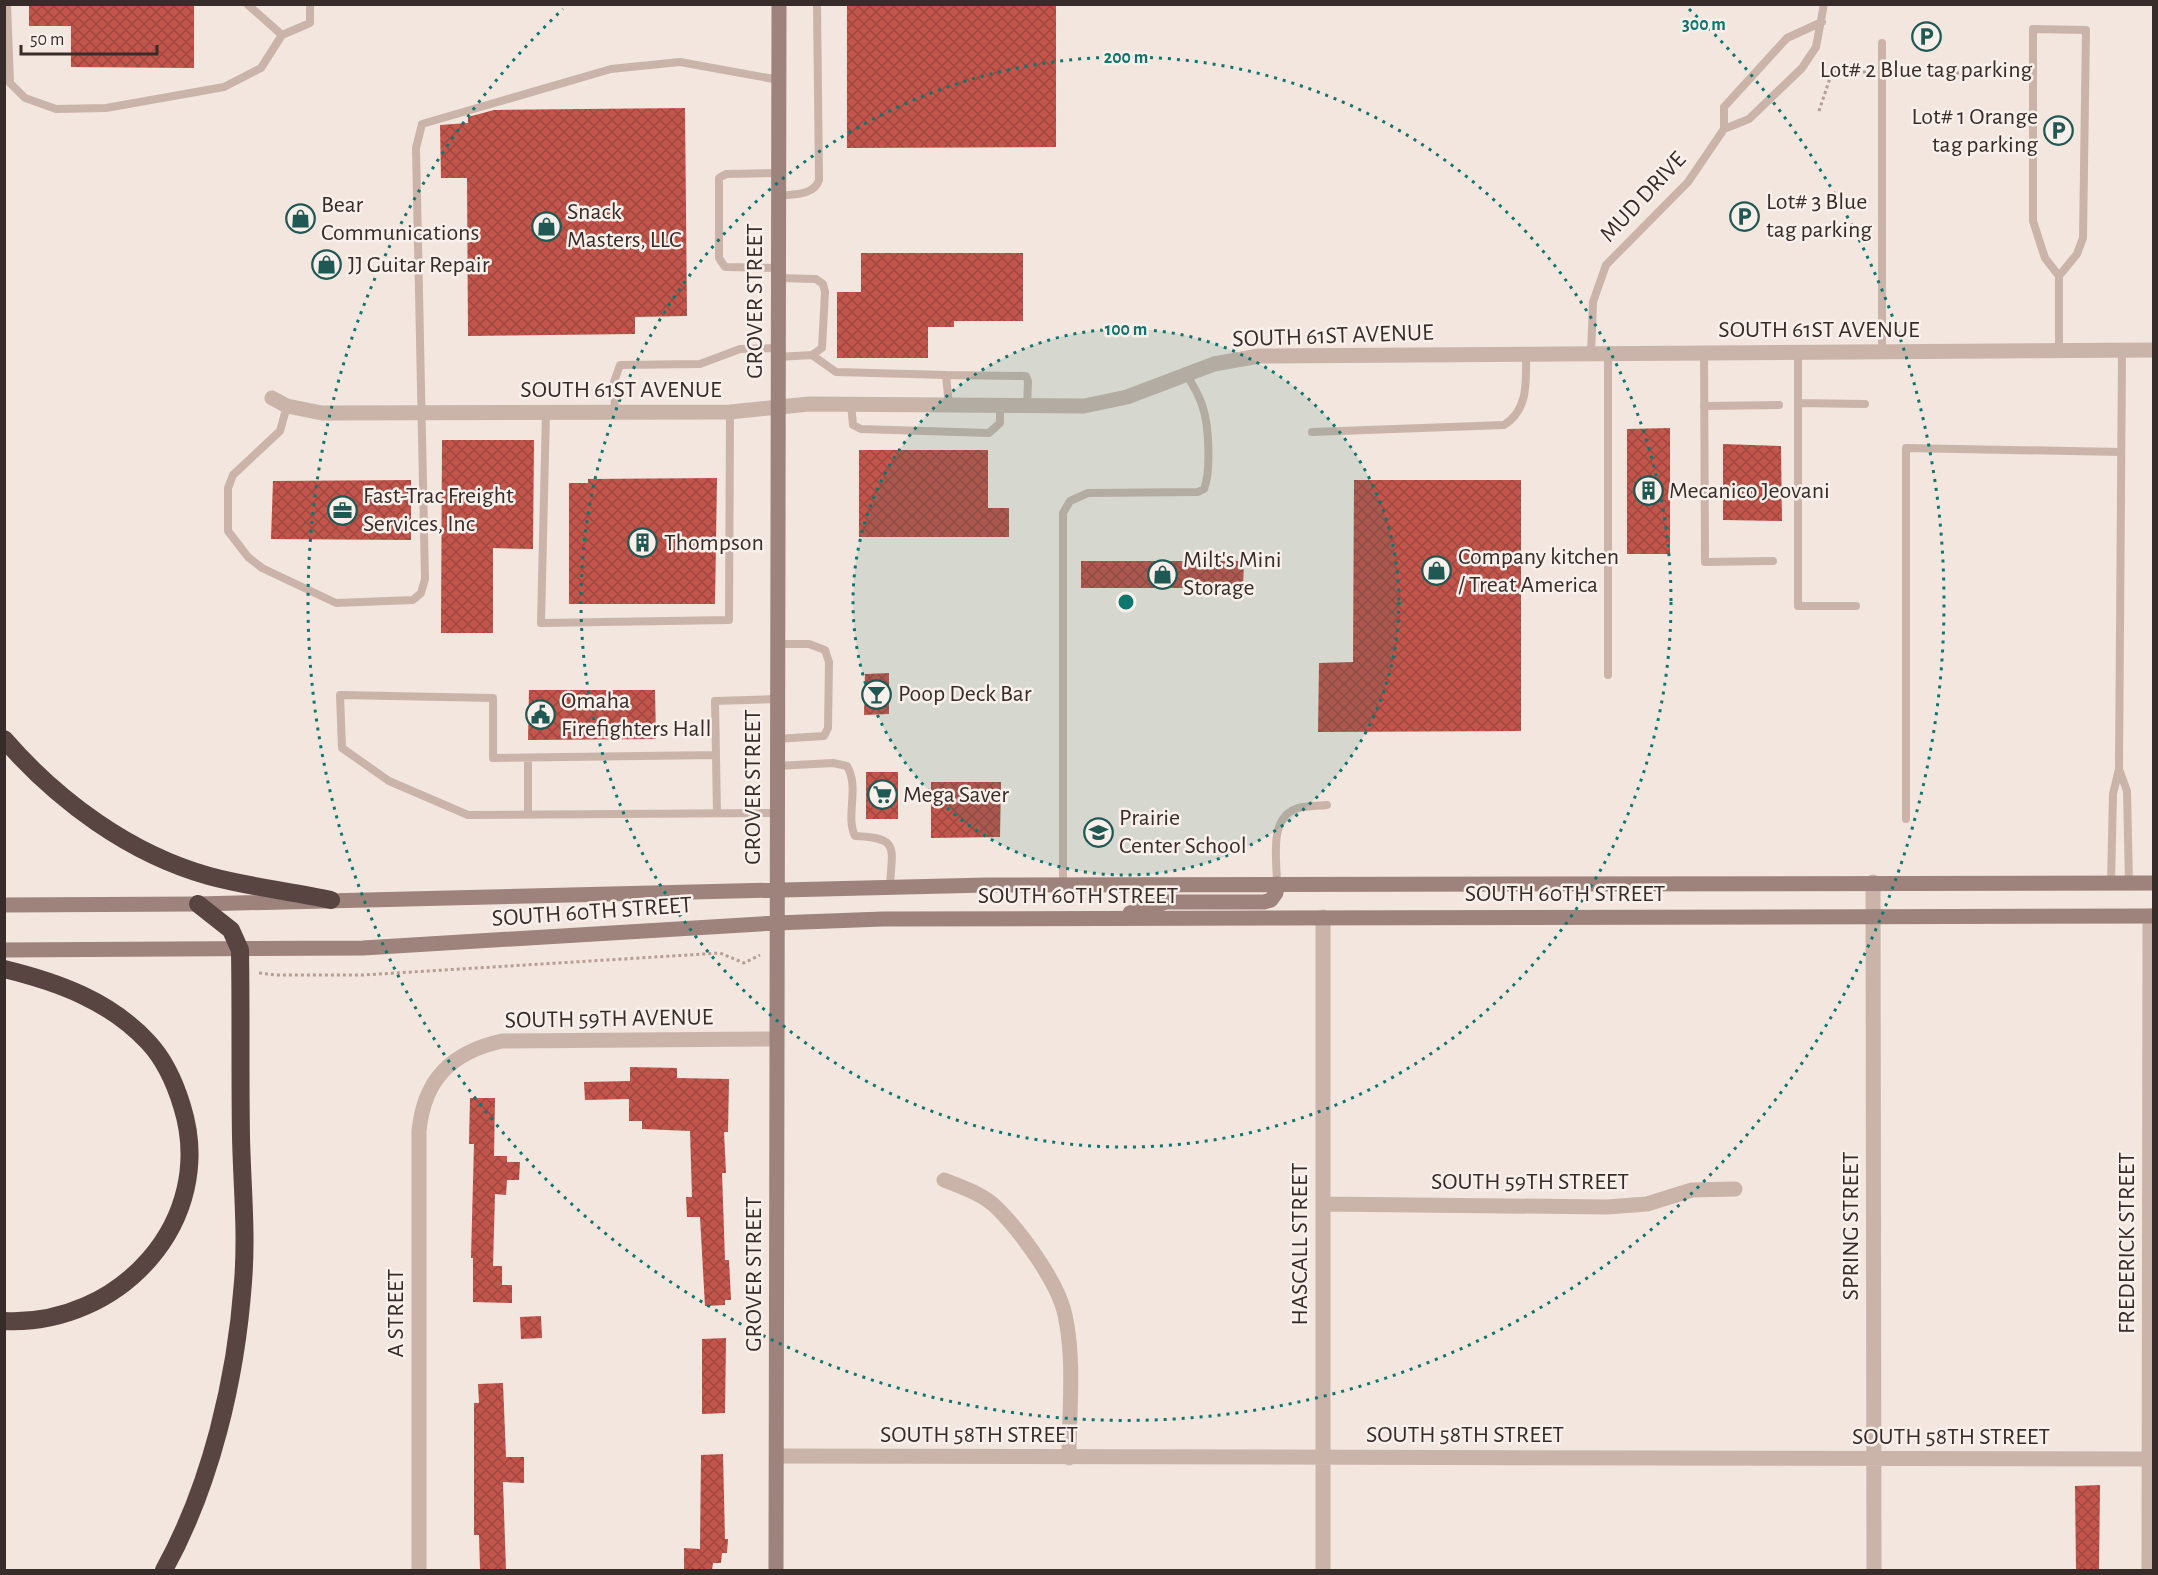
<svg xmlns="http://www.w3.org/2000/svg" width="2158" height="1575" font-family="'Alegreya Sans',sans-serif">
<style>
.building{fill:url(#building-cross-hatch)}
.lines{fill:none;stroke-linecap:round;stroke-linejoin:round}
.path{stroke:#b69d95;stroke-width:3;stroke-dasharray:3 3;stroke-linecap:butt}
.service{stroke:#cab4aa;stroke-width:8}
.minor{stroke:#cab4aa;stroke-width:15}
.secondary{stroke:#9e827c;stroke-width:15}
.motorway{stroke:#584441;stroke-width:18}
.ring{fill:none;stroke:#0f766e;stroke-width:3;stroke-dasharray:3 6}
.labels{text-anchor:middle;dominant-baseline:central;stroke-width:5;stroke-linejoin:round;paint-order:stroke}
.poi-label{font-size:24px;fill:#382c2a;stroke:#faf0eb;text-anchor:start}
.street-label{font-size:24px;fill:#382c2a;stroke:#faf0eb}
.centre{fill:#0f766e;stroke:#faf0eb;stroke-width:3}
.ring-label{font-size:18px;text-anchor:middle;font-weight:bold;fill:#0f766e;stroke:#faf0eb;stroke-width:5;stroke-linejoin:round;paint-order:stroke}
</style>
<defs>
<pattern id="building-cross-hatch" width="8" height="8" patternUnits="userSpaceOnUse" patternTransform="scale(1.5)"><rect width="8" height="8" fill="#c2554c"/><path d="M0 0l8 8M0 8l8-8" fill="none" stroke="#9f473f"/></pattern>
</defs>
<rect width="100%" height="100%" fill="#f2e6de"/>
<path class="building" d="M 29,4 L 194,4 L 194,68 L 71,67 L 71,26 L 29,26 Z
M 847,4 L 1056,4 L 1056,147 L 847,148 Z
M 685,108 L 687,316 L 635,317 L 635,334 L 468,336 L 467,178 L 441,178 L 440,125 L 468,123 L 468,117 L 494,110 Z
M 861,253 L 1023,253 L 1023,321 L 954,321 L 954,327 L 928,327 L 928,358 L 837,358 L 837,292 L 861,292 Z
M 1670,428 L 1670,554 L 1627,554 L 1627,429 Z
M 442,440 L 534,440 L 533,549 L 493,548 L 493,633 L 441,633 Z
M 1723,444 L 1781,446 L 1782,521 L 1723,520 Z
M 859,450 L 988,450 L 988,508 L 1009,508 L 1009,537 L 859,537 Z
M 717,478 L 715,604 L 569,604 L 569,483 L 588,483 L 588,479 Z
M 411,480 L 411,540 L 271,539 L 273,481 Z
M 1354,480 L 1521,480 L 1521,731 L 1318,732 L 1319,663 L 1353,662 Z
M 1081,561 L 1244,561 L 1243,588 L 1081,588 Z
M 889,673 L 889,714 L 864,715 L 865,674 Z
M 529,690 L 655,690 L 656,739 L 528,740 Z
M 866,772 L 898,772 L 898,819 L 866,819 Z
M 931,782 L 1001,782 L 1000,837 L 931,838 Z
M 630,1067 L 677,1068 L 677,1078 L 729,1079 L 728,1132 L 724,1132 L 726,1173 L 722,1173 L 725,1260 L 729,1260 L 731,1300 L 725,1300 L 725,1305 L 705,1306 L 700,1217 L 687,1217 L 686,1197 L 692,1197 L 690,1131 L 642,1129 L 642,1121 L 629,1121 L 629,1099 L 585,1100 L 584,1082 L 630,1081 Z
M 470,1098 L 495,1098 L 494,1156 L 507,1156 L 507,1162 L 520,1162 L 519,1180 L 507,1180 L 506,1195 L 495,1194 L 493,1266 L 502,1266 L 502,1285 L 512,1285 L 512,1303 L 473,1302 L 473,1258 L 471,1258 L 474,1144 L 469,1144 Z
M 541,1316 L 542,1338 L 521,1339 L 520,1317 Z
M 726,1338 L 725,1413 L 702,1414 L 702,1339 Z
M 503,1383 L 506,1457 L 524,1457 L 524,1483 L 503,1482 L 506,1570 L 480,1570 L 479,1535 L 474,1535 L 474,1403 L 479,1403 L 478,1384 Z
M 723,1454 L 725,1539 L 728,1539 L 727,1553 L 722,1553 L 721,1563 L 713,1563 L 712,1570 L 684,1570 L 684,1548 L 700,1549 L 701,1455 Z
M 2100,1485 L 2099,1570 L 2076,1570 L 2075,1486 Z"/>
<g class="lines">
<path class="path" d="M 1896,73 L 2008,73
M 1819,111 L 1832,72 L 1869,72
M 259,973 L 276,975 L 363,975 L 720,953 L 744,963 L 760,955"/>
<path class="service" d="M 7,4 L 10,83 L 25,98 L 56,109 L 106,108 L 224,87 L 261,68 L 282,35 L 310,23 L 310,4
M 247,4 L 282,35
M 1882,43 L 1882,352
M 1724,129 L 1724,107 L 1787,38 L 1822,22
M 778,196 C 792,194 814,196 819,180 L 817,4
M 778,268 L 725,267 L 719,258 L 719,178 L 726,174 L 778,173
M 778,278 L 816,279 L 823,284 L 825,292 L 822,348 L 812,355 L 778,357
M 2059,351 L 2059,276 L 2077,254 L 2083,238 L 2086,30 L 2033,29 L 2033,221 L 2045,258 L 2059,276
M 1704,353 L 1705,562 L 1773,561
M 1798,353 L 1798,606 L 1856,606
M 1591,354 L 1593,302 L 1606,265 L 1688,182 L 1724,129 L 1749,119 L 1802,68 L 1816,47 L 1824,4
M 1608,354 L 1608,675
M 812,355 L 836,372 L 946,375 L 949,406
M 946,375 L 1026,376 L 1028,381 L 1027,407
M 1798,403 L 1865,404
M 851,404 L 853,425 L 861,429 L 989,433 L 1000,423 L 1000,406
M 287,406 L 280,431 L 233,475 L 228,488 L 228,531 L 248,557 L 262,568 L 336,603 L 413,600 L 421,593 L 425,579 L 416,148 L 422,124 L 611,69 L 680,62 L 779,80
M 1704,406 L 1779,405
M 546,412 L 541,623 L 729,620 L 730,412
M 615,412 L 614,382 L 620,365 L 700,364 L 740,349 L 778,348
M 1312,432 L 1504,425 C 1529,410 1526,380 1526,354
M 776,739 L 824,736 L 828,728 L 829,662 L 825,650 L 809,644 L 777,644
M 716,755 L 493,758 L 493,698 L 340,695 L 342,748 L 389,781 L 468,815 L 776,813
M 528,758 L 528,814
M 776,766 L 833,763 L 847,766 C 860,788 845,816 855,836 C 900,838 892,847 890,886
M 2119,769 L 2127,791 L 2129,883
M 717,813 L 715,701 L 776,699
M 1906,819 L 1906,448 L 2121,452
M 2111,883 L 2113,794 L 2119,769 L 2122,351
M 1277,884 C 1277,860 1268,817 1298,808 C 1307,806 1318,806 1327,805
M 1063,885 L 1063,513 L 1070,501 L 1088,493 L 1198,492 L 1204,489 C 1211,472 1209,426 1203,408 C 1200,396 1192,384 1186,373"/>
<path class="minor" d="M 272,398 L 287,406 L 322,413 L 730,412 L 809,404 L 1084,406 L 1127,397 L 1214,364 L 1259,356 L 2154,350
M 1873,882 L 1874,1570
M 1323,917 L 1323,1570
M 944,1180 C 962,1187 983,1194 997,1208 C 1021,1232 1058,1282 1065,1315 C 1075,1361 1069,1411 1069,1458
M 1323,1204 L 1607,1207 L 1647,1204 L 1692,1190 L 1735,1189
M 777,1456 L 2154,1459
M 419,1570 L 419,1131 C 424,1079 452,1052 502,1041 L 776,1039
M 2149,1570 L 2150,916"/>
<path class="secondary" d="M 4,905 L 198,904 L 987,885 L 2154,883
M 1130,913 L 1166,902 L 1264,902 L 1271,900 L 1276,893 L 1277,884
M 4,950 L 363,948 L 776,923 L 883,919 L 2154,916
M 776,1570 L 779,4"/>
<path class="motorway" d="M 4,739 C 58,801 130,854 209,876 C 249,887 290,891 331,900
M 4,969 C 58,982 110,1001 148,1042 C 165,1060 175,1083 182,1106 C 218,1221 119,1327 4,1321
M 164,1570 C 211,1485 236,1379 243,1282 C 247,1233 242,1185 241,1137 C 240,1074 241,1012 240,950 L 231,930 L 198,904"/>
</g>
<circle cx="1126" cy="602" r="273" fill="#0f766e" fill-opacity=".12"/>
<g class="ring">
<circle cx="1126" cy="602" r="273"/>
<circle cx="1126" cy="602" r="545"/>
<path d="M1689 9A818 818 0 1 1 563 9"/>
</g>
<defs>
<symbol id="parking-ring" viewBox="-11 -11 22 22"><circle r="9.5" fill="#faf0eb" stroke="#205853" stroke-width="1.5"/><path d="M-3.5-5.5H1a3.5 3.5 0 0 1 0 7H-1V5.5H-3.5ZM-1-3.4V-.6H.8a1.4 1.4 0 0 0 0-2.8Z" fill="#205853"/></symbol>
<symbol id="shop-ring" viewBox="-11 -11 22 22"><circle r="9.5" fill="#faf0eb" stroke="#205853" stroke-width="1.5"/><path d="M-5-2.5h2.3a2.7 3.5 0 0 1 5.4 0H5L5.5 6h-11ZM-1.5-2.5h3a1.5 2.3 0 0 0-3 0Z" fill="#205853"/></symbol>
<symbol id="building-ring" viewBox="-11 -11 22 22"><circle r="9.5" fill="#faf0eb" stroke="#205853" stroke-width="1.5"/><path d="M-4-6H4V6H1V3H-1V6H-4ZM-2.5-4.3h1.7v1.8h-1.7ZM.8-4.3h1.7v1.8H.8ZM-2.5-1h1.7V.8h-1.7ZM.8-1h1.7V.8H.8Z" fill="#205853"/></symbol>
<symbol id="office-ring" viewBox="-11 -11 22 22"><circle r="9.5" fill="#faf0eb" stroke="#205853" stroke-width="1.5"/><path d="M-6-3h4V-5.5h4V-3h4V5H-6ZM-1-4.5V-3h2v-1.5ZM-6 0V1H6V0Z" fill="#205853"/></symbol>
<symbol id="bar-ring" viewBox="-11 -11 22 22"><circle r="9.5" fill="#faf0eb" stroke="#205853" stroke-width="1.5"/><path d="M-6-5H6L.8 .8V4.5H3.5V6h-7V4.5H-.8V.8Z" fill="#205853"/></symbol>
<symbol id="civic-ring" viewBox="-11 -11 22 22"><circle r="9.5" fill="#faf0eb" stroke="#205853" stroke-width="1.5"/><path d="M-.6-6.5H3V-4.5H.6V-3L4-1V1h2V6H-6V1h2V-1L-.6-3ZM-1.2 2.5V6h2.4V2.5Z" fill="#205853"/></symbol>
<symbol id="supermarket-ring" viewBox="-11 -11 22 22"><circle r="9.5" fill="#faf0eb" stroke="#205853" stroke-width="1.5"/><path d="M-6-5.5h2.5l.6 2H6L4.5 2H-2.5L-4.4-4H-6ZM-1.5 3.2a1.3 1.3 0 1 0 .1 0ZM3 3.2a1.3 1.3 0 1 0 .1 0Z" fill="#205853"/></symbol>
<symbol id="school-ring" viewBox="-11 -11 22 22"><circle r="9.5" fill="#faf0eb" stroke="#205853" stroke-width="1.5"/><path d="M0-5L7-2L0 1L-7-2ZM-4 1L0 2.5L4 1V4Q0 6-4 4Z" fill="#205853"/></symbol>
</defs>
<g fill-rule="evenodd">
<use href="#parking-ring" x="1910" y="20" width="33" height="33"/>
<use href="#parking-ring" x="2042" y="114" width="33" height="33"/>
<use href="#parking-ring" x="1728" y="200" width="33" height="33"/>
<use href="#shop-ring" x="284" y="202" width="33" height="33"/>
<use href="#shop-ring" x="530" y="210" width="33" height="33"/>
<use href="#shop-ring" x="310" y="248" width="33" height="33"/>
<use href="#building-ring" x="1632" y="474" width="33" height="33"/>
<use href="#office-ring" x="326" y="494" width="33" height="33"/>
<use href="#building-ring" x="626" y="526" width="33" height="33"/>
<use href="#shop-ring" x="1420" y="554" width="33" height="33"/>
<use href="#shop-ring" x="1146" y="558" width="33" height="33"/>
<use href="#bar-ring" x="860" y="678" width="33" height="33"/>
<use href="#civic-ring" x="524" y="698" width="33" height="33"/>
<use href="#supermarket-ring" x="866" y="778" width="33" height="33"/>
<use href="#school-ring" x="1082" y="816" width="33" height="33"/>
</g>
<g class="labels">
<g class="poi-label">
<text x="1926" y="70" text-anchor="middle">Lot# 2 Blue tag parking</text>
<text x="2038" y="117" text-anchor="end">Lot# 1 Orange<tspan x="2038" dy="28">tag parking</tspan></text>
<text x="1766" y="202">Lot# 3 Blue<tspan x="1766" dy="28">tag parking</tspan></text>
<text x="321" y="205">Bear<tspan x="321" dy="28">Communications</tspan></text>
<text x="567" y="212">Snack<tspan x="567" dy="28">Masters, LLC</tspan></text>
<text x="348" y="265">JJ Guitar Repair</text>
<text x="1669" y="491">Mecanico Jeovani</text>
<text x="363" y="496">Fast-Trac Freight<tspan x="363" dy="28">Services, Inc</tspan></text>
<text x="664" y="543">Thompson</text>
<text x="1458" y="557">Company kitchen<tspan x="1458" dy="28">/ Treat America</tspan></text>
<text x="1183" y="560">Milt's Mini<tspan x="1183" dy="28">Storage</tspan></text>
<text x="898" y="694">Poop Deck Bar</text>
<text x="561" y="701">Omaha<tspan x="561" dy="28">Firefighters Hall</tspan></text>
<text x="903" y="795">Mega Saver</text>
<text x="1119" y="818">Prairie<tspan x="1119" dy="28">Center School</tspan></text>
</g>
<g class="street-label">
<text transform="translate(1643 197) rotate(-47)">MUD DRIVE</text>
<text transform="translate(755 301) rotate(-90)">GROVER STREET</text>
<text x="1819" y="330">SOUTH 61ST AVENUE</text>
<text transform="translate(1333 336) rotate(-2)">SOUTH 61ST AVENUE</text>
<text x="621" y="390">SOUTH 61ST AVENUE</text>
<text transform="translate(753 787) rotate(-90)">GROVER STREET</text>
<text x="1565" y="894">SOUTH 60TH STREET</text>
<text x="1078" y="896">SOUTH 60TH STREET</text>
<text transform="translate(592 912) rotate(-4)">SOUTH 60TH STREET</text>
<text transform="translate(609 1019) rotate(-1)">SOUTH 59TH AVENUE</text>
<text x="1530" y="1182">SOUTH 59TH STREET</text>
<text transform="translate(1851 1226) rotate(-90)">SPRING STREET</text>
<text transform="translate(2127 1243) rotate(-90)">FREDERICK STREET</text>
<text transform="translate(1300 1244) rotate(-90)">HASCALL STREET</text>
<text transform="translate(754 1274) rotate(-90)">GROVER STREET</text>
<text transform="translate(396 1313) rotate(-90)">A STREET</text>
<text x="979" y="1435">SOUTH 58TH STREET</text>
<text x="1465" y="1435">SOUTH 58TH STREET</text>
<text x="1951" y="1437">SOUTH 58TH STREET</text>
</g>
</g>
<circle cx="1126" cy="602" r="9" class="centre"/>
<g class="ring-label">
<text x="1704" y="30">300 m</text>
<text x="1126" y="63">200 m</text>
<text x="1126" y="335">100 m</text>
</g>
<rect width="2158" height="1575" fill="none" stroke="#382c2a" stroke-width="12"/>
<path d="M21 45v9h136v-9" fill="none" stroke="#382c2a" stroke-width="3"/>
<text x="30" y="45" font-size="18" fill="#382c2a" stroke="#faf0eb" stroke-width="4.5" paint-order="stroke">50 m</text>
</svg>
